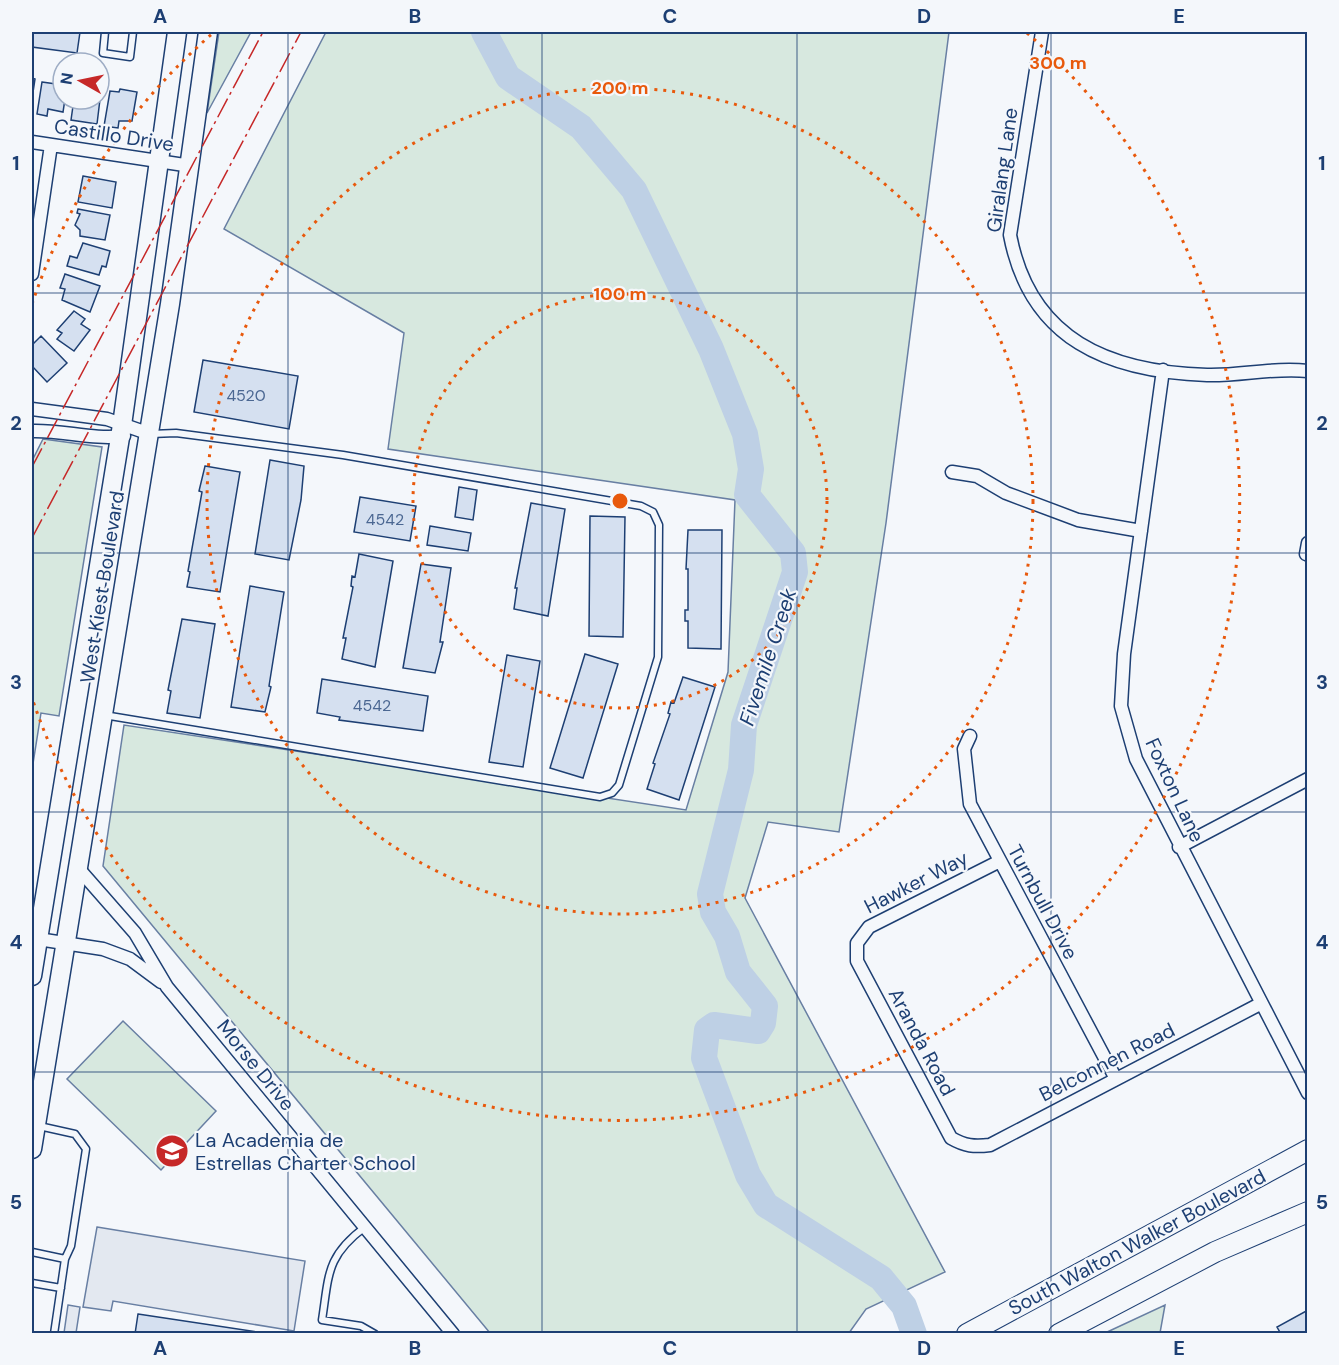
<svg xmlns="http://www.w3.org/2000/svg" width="1339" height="1365" font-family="'DM Sans',sans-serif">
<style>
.green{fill:#d7e8df;stroke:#687fa3;stroke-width:1.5}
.parking{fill:#e3e8f0;stroke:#687fa3;stroke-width:1.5}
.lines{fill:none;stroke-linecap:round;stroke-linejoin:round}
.river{stroke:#bed0e5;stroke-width:26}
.building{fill:#d5e0f0;stroke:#1d3f73;stroke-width:1.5}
.service-casing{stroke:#1d3f73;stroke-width:9}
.minor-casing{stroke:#1d3f73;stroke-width:15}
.secondary-casing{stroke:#1d3f73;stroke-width:21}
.primary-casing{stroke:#1d3f73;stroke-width:22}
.service{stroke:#f4f7fb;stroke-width:6}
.minor{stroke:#f4f7fb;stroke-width:12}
.secondary{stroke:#f4f7fb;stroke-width:18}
.primary{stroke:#f4f7fb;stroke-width:20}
.power{stroke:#c62828;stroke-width:1.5;stroke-dasharray:21 4.5 3 4.5;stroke-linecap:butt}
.grid{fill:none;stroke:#1d3f73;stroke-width:1.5;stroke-opacity:0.55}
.ring{fill:none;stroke:#e8590c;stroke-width:3;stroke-dasharray:3 6}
.labels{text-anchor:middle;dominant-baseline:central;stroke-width:4.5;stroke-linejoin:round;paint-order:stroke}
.number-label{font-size:16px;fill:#4b6792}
.street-label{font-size:20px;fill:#1d3f73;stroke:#f4f7fb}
.poi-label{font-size:20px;fill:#1d3f73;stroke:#f4f7fb;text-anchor:start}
.water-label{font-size:21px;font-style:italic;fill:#1d3f73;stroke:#f4f7fb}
.centre{fill:#e8590c;stroke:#f4f7fb;stroke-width:3}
.ring-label{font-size:18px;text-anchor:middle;font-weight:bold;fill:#e8590c;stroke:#f4f7fb;stroke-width:4.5;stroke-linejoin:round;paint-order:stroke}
.neatline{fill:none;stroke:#1d3f73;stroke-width:2}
.grid-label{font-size:20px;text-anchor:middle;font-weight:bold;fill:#1d3f73}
</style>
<rect width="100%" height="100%" fill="#f4f7fb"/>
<path class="green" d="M 219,32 L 251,32 L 207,113 Z
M 326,32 L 949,32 L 886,523 L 839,832 L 768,822 L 745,898 L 945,1272 L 866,1309 L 849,1333 L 490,1333 L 103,866 L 124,725 L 686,810 L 728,672 L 735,500 L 388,449 L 404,333 L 224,229 Z
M 43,439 L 102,447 L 59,716 L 41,713 L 32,770 L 32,461 Z
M 123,1021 L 216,1111 L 161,1170 L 67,1079 Z
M 1165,1305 L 1160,1333 L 1105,1333 Z"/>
<path class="parking" d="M 97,1227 L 305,1261 L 294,1331 L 113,1301 L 111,1311 L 83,1307 Z
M 68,1305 L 80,1307 L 76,1333 L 64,1333 Z"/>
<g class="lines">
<path class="river" d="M 484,32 L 508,77 L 581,127 L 634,190 L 711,349 L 745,434 L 751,469 L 747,495 L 793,553 L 795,572 L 744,725 L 741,770 L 710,894 L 713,912 L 727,936 L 738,972 L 765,1006 L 763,1023 L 758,1031 L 714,1025 L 707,1030 L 704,1058 L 748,1175 L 766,1205 L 881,1278 L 904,1306 L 914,1334"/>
</g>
<path class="building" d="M 32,32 L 80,32 L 77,53 L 32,47 Z
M 32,78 L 35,79 L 32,99 Z
M 42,82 L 63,85 L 63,99 L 65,99 L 63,112 L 48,109 L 47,116 L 37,114 Z
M 120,89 L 137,92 L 132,121 L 119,121 L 118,128 L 104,126 L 110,91 L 119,92 Z
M 99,91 L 101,91 L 97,124 L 71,120 L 74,99 L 99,99 Z
M 83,176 L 116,182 L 112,208 L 78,202 Z
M 78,209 L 110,215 L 105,240 L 80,236 L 80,230 L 75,225 L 80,214 L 77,213 Z
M 83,243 L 110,251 L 106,267 L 102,266 L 99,275 L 67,266 L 70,256 L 77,258 Z
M 65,274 L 100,286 L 90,312 L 62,300 L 65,289 L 60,288 Z
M 74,311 L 85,319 L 81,324 L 90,330 L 74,351 L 57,339 L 62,333 L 57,330 Z
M 41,336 L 67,363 L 47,382 L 32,366 L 32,345 Z
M 203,360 L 298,376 L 289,429 L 194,412 Z
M 270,460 L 304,466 L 301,500 L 289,560 L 255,554 Z
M 205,466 L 240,472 L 220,592 L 187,587 L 190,572 L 188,571 L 202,492 L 199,491 Z
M 459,487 L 477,490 L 473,520 L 455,517 Z
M 360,497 L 416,506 L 410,541 L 354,532 Z
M 531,503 L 565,509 L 548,616 L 514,609 L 517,588 L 515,588 Z
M 590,516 L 625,517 L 623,637 L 589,636 Z
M 430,526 L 471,533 L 468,551 L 427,545 Z
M 688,530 L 722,530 L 721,649 L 688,648 L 688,621 L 685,621 L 685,610 L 688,610 L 688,569 L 686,569 Z
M 359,554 L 393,561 L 375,667 L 342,659 L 346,638 L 343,638 L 353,587 L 351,586 L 352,576 L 355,577 Z
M 421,564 L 451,568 L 440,642 L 443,642 L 435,673 L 403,668 Z
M 250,586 L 284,592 L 269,686 L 271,687 L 265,712 L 231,707 Z
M 182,619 L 215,624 L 200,718 L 167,713 L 171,691 L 168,690 Z
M 585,654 L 618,664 L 583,778 L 550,768 Z
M 507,655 L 540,661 L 523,767 L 489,762 Z
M 683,677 L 715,687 L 679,800 L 647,789 L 655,764 L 653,763 L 670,714 L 668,713 L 671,702 L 674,703 Z
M 322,679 L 428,696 L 423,731 L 339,720 L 340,717 L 317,713 Z
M 1308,1310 L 1308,1334 L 1281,1334 L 1277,1327 Z
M 138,1314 L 271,1334 L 135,1334 Z"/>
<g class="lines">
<defs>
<path id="service" d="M 105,32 L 103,53 L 130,57 L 133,32
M 104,715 L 600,797 L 612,793 L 619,785 L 658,657 L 659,525 L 653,512 L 641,506 L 343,455 L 176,433 L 151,434
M 39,1126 L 75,1134 L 86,1149 L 71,1246 L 65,1259 L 54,1334
M 365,1227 C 326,1256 329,1275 322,1320 L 361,1326 L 375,1334
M 32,1252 L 65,1259
M 32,1283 L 61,1288"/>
<path id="minor" d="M 1042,32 L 1010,235 C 1030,340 1109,372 1207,375 C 1241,376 1274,367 1308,371
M 32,142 L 191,166
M 32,274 L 51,145
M 1163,370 L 1124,654 L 1121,706 L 1136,759 L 1308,1093
M 32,409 L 107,419 L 150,434
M 32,431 C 64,430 92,440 124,436
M 952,472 L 977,476 L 1006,493 L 1078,520 L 1141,531
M 1306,554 L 1308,543
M 970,736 L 964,749 L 970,804 L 1116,1079
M 1179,847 L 1308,779
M 998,862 L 869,927 L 857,943 L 857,961 L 951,1138 C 965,1146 974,1147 990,1145 L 1260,1004
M 78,868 L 135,933 L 167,987 L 453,1334
M 38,939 L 103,949 L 130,959 L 161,982"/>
<path id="secondary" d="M 32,976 L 122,425 L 177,32
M 32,1149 L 170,304 L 208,32"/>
<path id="primary" d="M 967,1334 L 1308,1150
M 1059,1334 L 1215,1252 L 1308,1212"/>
</defs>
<use href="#service" class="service-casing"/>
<use href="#minor" class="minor-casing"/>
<use href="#secondary" class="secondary-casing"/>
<use href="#primary" class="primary-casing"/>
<use href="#service" class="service"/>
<use href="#minor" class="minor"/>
<use href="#secondary" class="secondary"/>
<use href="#primary" class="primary"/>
<path class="power" d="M 32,467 L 263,32
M 32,538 L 301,32"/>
</g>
<path class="grid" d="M 288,32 L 288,1334M 542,32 L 542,1334M 797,32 L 797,1334M 1051,32 L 1051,1334M 32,293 L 1308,293M 32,553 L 1308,553M 32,812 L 1308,812M 32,1072 L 1308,1072"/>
<g class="ring">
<circle cx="620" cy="501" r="207"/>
<circle cx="620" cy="501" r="413"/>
<path d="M32 304A620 620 0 0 1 213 33M1027 33A620 620 0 1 1 32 698"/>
</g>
<defs>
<symbol id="school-disc" viewBox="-11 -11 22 22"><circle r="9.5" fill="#c62828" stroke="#f4f7fb"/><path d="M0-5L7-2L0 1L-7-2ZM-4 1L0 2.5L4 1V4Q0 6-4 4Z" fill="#fff"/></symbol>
</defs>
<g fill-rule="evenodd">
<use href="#school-disc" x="153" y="1132" width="38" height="38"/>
</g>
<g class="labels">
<g class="number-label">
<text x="246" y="395">4520</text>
<text x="385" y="519">4542</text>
<text x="372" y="705">4542</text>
</g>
<g class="street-label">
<text transform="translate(114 135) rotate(9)">Castillo Drive</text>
<text transform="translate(1002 170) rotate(-82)">Giralang Lane</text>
<text transform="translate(102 587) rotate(-81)">West Kiest Boulevard</text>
<text transform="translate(1175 790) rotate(65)">Foxton Lane</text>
<text transform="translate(916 882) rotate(-27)">Hawker Way</text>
<text transform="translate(1043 902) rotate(62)">Turnbull Drive</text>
<text transform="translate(922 1042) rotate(62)">Aranda Road</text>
<text transform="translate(1107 1062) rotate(-27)">Belconnen Road</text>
<text transform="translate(256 1065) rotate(51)">Morse Drive</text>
<text transform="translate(1137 1242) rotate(-28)">South Walton Walker Boulevard</text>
</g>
<g class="poi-label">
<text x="195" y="1140">La Academia de<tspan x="195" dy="23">Estrellas Charter School</tspan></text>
</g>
<g class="water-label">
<text transform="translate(768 657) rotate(-72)">Fivemile Creek</text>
</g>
</g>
<circle cx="620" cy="501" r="9" class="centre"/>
<g class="ring-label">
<text x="1058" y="69">300 m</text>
<text x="620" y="94">200 m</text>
<text x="620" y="300">100 m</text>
</g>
<rect width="1339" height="1365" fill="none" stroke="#f4f7fb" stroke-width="66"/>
<g transform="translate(81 81) rotate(279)"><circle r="28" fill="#f4f7fb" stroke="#9eadc5" stroke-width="1.5"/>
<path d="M0-4.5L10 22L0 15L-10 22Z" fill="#c62828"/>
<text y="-9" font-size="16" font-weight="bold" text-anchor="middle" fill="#1d3f73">N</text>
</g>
<rect x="33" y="33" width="1273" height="1299" class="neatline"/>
<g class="grid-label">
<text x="160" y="23">A</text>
<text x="415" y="23">B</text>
<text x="670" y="23">C</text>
<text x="924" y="23">D</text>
<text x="1179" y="23">E</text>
<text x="16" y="170">1</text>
<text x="1322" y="170">1</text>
<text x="16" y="430">2</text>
<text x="1322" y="430">2</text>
<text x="16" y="689">3</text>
<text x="1322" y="689">3</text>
<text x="16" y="949">4</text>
<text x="1322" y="949">4</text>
<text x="16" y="1209">5</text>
<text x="1322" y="1209">5</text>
<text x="160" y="1355">A</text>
<text x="415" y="1355">B</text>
<text x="670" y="1355">C</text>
<text x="924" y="1355">D</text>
<text x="1179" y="1355">E</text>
</g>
</svg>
